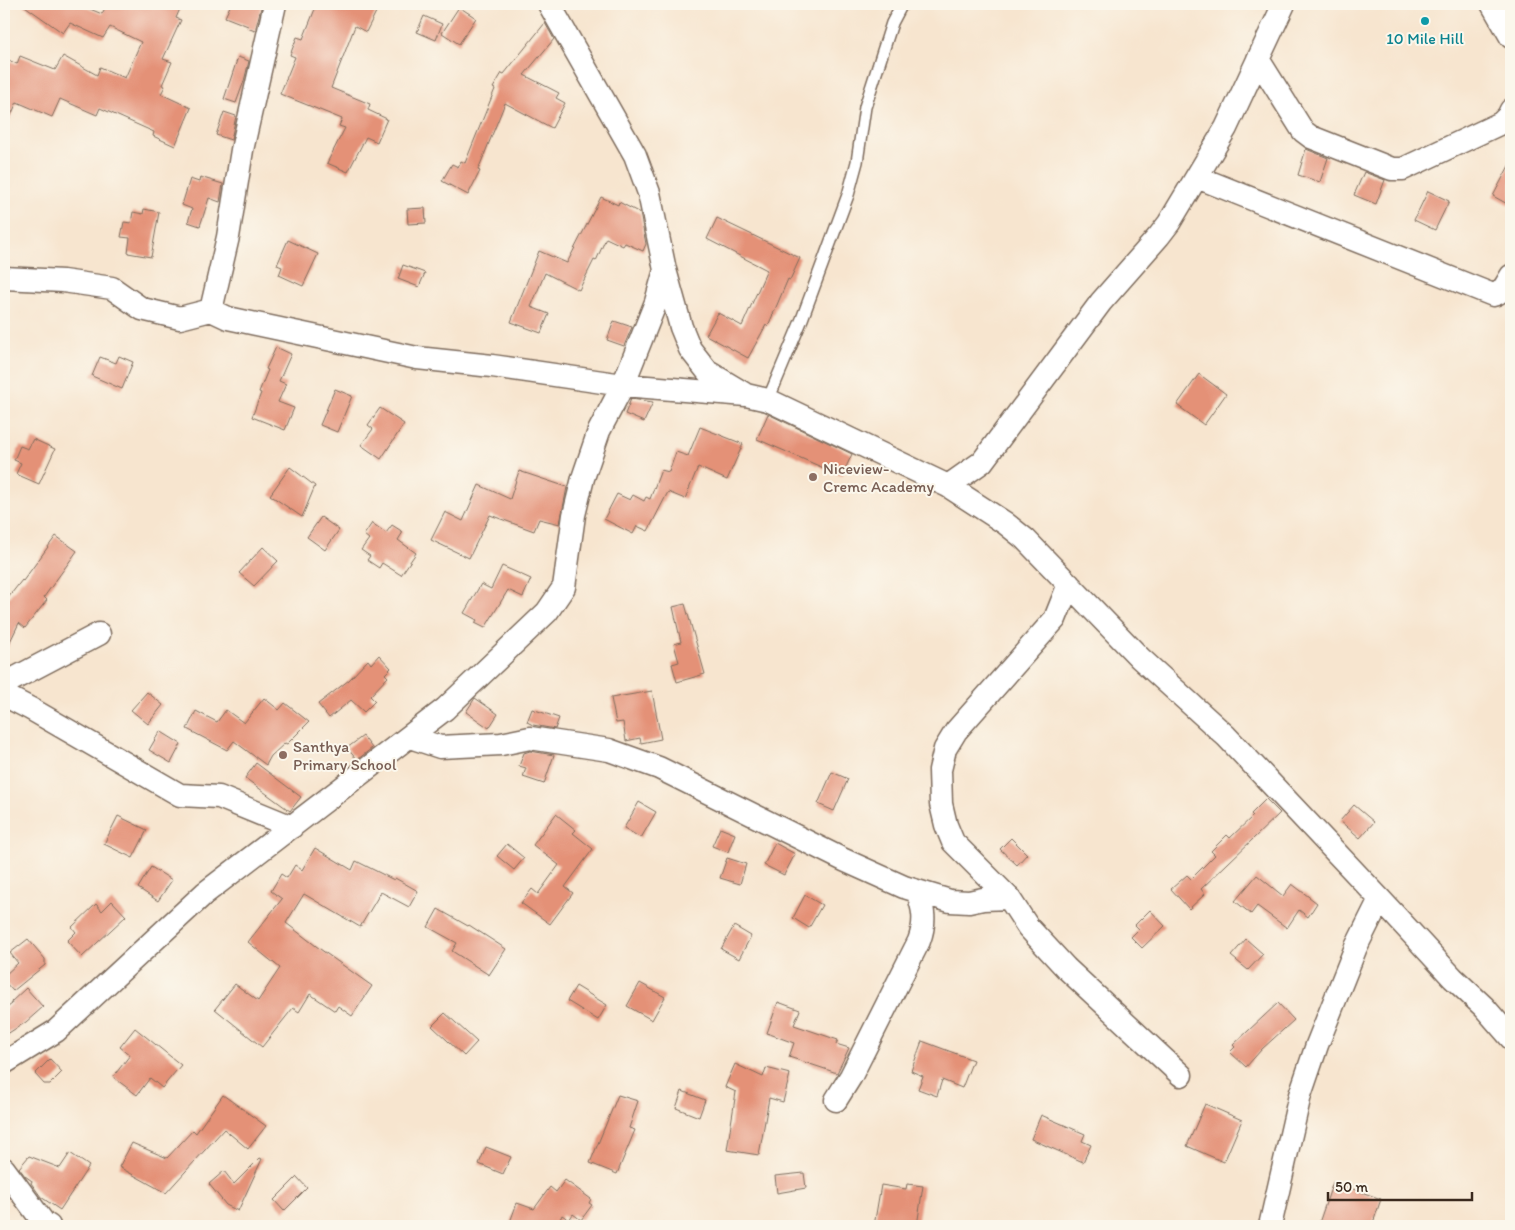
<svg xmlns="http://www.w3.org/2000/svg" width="1515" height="1230" font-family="Itim,sans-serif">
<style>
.building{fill:#e49177}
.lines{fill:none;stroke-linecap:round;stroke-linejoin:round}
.lane-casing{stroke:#7d6b5c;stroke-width:14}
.street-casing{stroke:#7d6b5c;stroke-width:25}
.lane{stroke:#fff;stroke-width:11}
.street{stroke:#fff;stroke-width:22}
.culture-dot{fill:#0f9aa8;stroke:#fbf7ec;stroke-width:2}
.education-dot{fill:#8d6e63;stroke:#fbf7ec;stroke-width:2}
.labels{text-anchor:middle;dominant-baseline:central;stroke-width:4;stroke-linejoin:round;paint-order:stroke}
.culture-label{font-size:16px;fill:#0d838f;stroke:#fbf7ec}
.education-label{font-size:16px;fill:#785e54;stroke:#fbf7ec;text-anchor:start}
</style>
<rect width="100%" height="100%" fill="#fbf7ec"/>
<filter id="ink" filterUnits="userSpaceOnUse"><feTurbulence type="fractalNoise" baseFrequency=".02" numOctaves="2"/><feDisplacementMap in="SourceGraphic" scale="10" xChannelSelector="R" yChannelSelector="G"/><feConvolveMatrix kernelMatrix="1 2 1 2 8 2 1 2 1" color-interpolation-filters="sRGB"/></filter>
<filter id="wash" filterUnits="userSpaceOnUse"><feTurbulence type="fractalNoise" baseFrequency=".0096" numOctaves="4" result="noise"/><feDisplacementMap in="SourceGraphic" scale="20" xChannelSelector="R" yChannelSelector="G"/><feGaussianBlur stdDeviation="1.12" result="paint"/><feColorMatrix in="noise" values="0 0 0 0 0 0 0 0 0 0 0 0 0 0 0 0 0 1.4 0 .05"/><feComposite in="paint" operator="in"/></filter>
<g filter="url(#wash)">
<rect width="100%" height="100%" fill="#f7e5cf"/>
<g id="blocks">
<path class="building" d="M 22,4 L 78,4 L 102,14 L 107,4 L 182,4 L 176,18 L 181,20 L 163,59 L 172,62 L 162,85 L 165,86 L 161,94 L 191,108 L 175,146 L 153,136 L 154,132 L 100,108 L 97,115 L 60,99 L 52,117 L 17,102 L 4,131 L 4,58 L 17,64 L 20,56 L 55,70 L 63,56 L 97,75 L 100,67 L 125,78 L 141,42 L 110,27 L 103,38 L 70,23 L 63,33 Z
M 231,4 L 262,4 L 255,31 L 247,28 L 248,26 L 225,17 Z
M 317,4 L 361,4 L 376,12 L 366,32 L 355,26 L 331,88 L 370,104 L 368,110 L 387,119 L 377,142 L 366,137 L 348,172 L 327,163 L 345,128 L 339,126 L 342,119 L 280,94 L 295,57 L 290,55 L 297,37 L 303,39 Z
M 459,7 L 476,18 L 459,44 L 442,33 Z
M 424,16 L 442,24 L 436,40 L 417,32 Z
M 545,23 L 554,39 L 524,75 L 559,93 L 556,98 L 565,103 L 552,128 L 505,103 L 478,170 L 480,171 L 468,195 L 442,181 L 452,164 L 458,167 L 461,161 L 465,163 L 495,89 L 493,88 L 502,73 L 504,74 Z
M 238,57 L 249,61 L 244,81 L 236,103 L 224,99 Z
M 224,112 L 236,116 L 231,140 L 216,135 Z
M 1306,149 L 1328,158 L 1320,182 L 1298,175 Z
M 1511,162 L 1511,206 L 1493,196 Z
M 1364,172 L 1385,180 L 1376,204 L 1354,195 Z
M 200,177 L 223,184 L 220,202 L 209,198 L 200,226 L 188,222 L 192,209 L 182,205 L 190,179 L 199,182 Z
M 1428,191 L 1449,201 L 1435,230 L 1414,220 Z
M 601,197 L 618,205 L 619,202 L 640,213 L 646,244 L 643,251 L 625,243 L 623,246 L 606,238 L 596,261 L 594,260 L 579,290 L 545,273 L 531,307 L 549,314 L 541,333 L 511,322 L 539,251 L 567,263 Z
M 425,208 L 426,223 L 408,224 L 407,209 Z
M 144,209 L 159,212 L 151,257 L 128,253 L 130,238 L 121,237 L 124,222 L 131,223 L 133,212 L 143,214 Z
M 717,218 L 800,258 L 790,280 L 788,279 L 768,326 L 766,325 L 748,358 L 706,335 L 718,313 L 742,326 L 767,270 L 707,239 Z
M 288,240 L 318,254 L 303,286 L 279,275 L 282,267 L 277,265 Z
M 403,265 L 425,273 L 419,287 L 398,279 Z
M 614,321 L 632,327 L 624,346 L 607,340 Z
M 276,347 L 291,354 L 279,381 L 286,384 L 278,402 L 294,408 L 285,430 L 252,417 L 261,393 L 259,392 L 268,370 L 266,369 Z
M 119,356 L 133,362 L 122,389 L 92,376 L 100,357 L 116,363 Z
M 1199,374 L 1226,394 L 1204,425 L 1177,405 Z
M 335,389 L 352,396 L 337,432 L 320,425 Z
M 631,399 L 653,402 L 644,422 L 625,414 Z
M 380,408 L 404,424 L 381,459 L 361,445 L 373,429 L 368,425 Z
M 768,414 L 852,454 L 842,476 L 757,439 Z
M 700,427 L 743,444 L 727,480 L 698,467 L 685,499 L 668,492 L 648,531 L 637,526 L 633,534 L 604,519 L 617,494 L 630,500 L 633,495 L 644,501 L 646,497 L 650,499 L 661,470 L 669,472 L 676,452 L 688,456 Z
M 33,439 L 55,449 L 39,484 L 16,474 L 21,463 L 14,460 L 20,446 L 28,449 Z
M 290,467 L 315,486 L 302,517 L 270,495 Z
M 519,471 L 567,487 L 560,524 L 539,519 L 534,531 L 490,515 L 469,558 L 431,540 L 445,512 L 463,521 L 479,485 L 510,499 Z
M 321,517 L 339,530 L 325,550 L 307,537 Z
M 372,523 L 386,533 L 392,525 L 403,532 L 398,540 L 416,553 L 401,575 L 382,563 L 379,568 L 367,560 L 370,556 L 361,550 L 369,539 L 364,535 Z
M 56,536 L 77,551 L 44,597 L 47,600 L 25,628 L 19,623 L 4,654 L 4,603 L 22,580 L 23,581 Z
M 263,547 L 278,561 L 254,586 L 239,573 Z
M 502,566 L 531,579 L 523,597 L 508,590 L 485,628 L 475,623 L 477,620 L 464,613 L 481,584 L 491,589 Z
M 685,604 L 705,674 L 677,682 L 672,664 L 679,662 L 674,644 L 681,642 L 673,607 Z
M 379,655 L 391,668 L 385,674 L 388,677 L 370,696 L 375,701 L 364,712 L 351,700 L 329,718 L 318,704 L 349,680 L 368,660 L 371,664 Z
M 652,691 L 661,739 L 641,743 L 640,738 L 626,741 L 623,722 L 616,723 L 611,698 Z
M 147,692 L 163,705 L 148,724 L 131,710 Z
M 264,698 L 279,710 L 285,703 L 309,722 L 287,744 L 285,743 L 271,756 L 266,765 L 234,741 L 227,750 L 187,729 L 196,711 L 217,722 L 226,710 L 244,723 Z
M 475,698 L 498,714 L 489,728 L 466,712 Z
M 532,709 L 559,718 L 555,729 L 533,725 L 527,722 Z
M 160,731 L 181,744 L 171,763 L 149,750 Z
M 363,736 L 372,748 L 357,760 L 347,748 Z
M 530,751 L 554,755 L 544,784 L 523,777 L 526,768 L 519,766 L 524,753 Z
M 256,763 L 301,797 L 290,811 L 245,778 Z
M 832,772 L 848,779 L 834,811 L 818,804 Z
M 1266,799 L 1280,813 L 1201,889 L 1205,894 L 1189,909 L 1171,889 L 1187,875 L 1191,879 L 1215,855 L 1211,851 L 1227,835 L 1230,838 L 1253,816 L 1251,814 Z
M 639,802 L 656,812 L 641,838 L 624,828 Z
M 1354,805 L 1374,822 L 1360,838 L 1340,821 Z
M 556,814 L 576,830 L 573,833 L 593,849 L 565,887 L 573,893 L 550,924 L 521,903 L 532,889 L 538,894 L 559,865 L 533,845 Z
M 118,816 L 147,830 L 133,858 L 104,844 Z
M 720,828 L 735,834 L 728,852 L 712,846 Z
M 1011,838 L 1027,854 L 1017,865 L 1000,849 Z
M 775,843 L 795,854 L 784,875 L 764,865 Z
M 507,844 L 524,858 L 514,870 L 497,856 Z
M 315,848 L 352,870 L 356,861 L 394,880 L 395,878 L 418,891 L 409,907 L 381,892 L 360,927 L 304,894 L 286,923 L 320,949 L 372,986 L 352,1016 L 338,1006 L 335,1011 L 310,994 L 299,1012 L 293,1008 L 262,1047 L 215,1009 L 235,984 L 258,1001 L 280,968 L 248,942 L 282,899 L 271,891 L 281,874 L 287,878 L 295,865 L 302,870 Z
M 727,858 L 746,864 L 740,884 L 720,878 Z
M 151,867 L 172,880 L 158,901 L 138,888 Z
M 1257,875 L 1283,896 L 1292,884 L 1317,903 L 1308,917 L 1299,910 L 1287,928 L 1257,906 L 1251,914 L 1235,901 Z
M 805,895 L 822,905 L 809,928 L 793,918 Z
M 112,901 L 126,916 L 82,957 L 67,941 L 76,932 L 72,927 L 96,904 L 102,911 Z
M 438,909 L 468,926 L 469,925 L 506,949 L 489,975 L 452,951 L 457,943 L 428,927 Z
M 1150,910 L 1165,926 L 1142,948 L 1131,937 L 1139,929 L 1135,925 Z
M 734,926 L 751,936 L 739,959 L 721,949 Z
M 28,939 L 45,959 L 45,965 L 13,991 L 4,981 L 4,976 L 18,963 L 10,953 Z
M 1246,939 L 1263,954 L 1248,970 L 1231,956 Z
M 640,983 L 665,997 L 652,1020 L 627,1006 Z
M 576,986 L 607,1005 L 598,1020 L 567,1001 Z
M 26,988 L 43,1007 L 26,1022 L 4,1036 L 4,1010 L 12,1004 L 11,1002 Z
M 778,1002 L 800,1010 L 794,1025 L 838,1040 L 836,1044 L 849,1048 L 837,1073 L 789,1057 L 794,1043 L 767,1033 Z
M 1278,1003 L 1294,1020 L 1262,1049 L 1246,1067 L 1230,1052 L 1235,1047 L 1233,1045 Z
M 445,1013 L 477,1042 L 464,1056 L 432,1026 Z
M 135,1028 L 181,1065 L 162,1088 L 150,1078 L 137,1095 L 113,1077 L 130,1055 L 120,1047 Z
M 922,1041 L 973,1060 L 962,1088 L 942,1080 L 937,1096 L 918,1089 L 923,1076 L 911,1071 Z
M 50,1059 L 62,1072 L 50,1084 L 44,1084 L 35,1074 Z
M 735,1064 L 763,1077 L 766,1068 L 790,1074 L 783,1102 L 769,1098 L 759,1155 L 727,1150 L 736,1092 L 725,1087 Z
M 682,1091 L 705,1100 L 699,1117 L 676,1108 Z
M 223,1095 L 266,1126 L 248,1149 L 224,1129 L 166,1193 L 119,1167 L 132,1143 L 167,1158 L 193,1130 L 196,1133 Z
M 618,1095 L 638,1101 L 629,1128 L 635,1130 L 617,1174 L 590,1163 Z
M 1205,1104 L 1242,1120 L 1224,1162 L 1187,1146 Z
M 1041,1115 L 1085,1134 L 1082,1141 L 1091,1145 L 1083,1162 L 1031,1139 Z
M 486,1147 L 511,1157 L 503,1174 L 479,1164 Z
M 70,1153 L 89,1166 L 60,1210 L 41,1197 L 31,1183 L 32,1181 L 25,1176 L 19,1168 L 29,1156 L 60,1168 Z
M 260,1158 L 262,1159 L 238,1211 L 226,1205 L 209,1184 L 224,1171 L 234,1184 Z
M 804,1173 L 806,1188 L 777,1193 L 775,1176 Z
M 297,1177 L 307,1188 L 284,1211 L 274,1200 Z
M 565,1180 L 591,1199 L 589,1203 L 592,1205 L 581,1220 L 573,1214 L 569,1220 L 562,1215 L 557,1226 L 521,1226 L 510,1222 L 517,1203 L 534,1209 L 550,1187 L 556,1192 Z
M 1333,1182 L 1381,1199 L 1372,1226 L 1318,1226 Z
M 907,1184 L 923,1186 L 917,1226 L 874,1226 L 881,1185 L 906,1189 Z"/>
</g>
</g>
<g filter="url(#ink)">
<use href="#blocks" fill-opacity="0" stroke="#7d6b5c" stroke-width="1"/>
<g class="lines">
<defs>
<path id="lane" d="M 768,400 L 802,319 L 848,195 L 857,162 L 865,107 L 892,23 L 902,4"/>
<path id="street" d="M 549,4 L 635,155 L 649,193 L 665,270 L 681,327 L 690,349 L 708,372 L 743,393
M 1492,4 L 1511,37
M 1258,59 L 1303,131 L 1311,137 L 1392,169 L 1403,169 L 1501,123 L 1508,116 L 1511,110
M 1197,177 L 1493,295 C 1503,293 1506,284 1511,276
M 4,278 L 63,281 L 112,288 L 142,309 L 180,318 L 211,310 L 228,318 L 417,358 L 492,366 L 623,385 L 746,395 L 768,400 L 948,486 L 1005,523 L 1025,539 L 1140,658 L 1226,736 L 1380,899 L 1453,978 L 1484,1007 L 1511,1038
M 211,310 L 228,237 L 242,150 L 275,4
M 948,486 L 982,462 L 1101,302 L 1159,236 L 1169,223 L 1226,128 L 1284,4
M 1069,584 L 1055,619 L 956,731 L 945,749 L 940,770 L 941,804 L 946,825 L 953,842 L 1009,898 L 1028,927 L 1066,968 L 1181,1075
M 4,684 L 99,634
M 4,695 L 31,709 L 180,795 L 219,797 L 292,827
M 410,737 L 440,747 L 501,744 L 530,738 L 609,750 L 659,768 L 844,860 L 904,887 L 950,901 L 969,902 L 983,899 L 1009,898
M 4,1063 L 56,1031 L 205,893 L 445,709 L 547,612 L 564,587 L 574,515 L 583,478 L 599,431 L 623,385 L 656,302 L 665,270
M 836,1100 L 851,1076 L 919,941 C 926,922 924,909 917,891
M 4,1169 L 44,1223 L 49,1226
M 1270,1226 L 1300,1095 L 1317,1045 L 1356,947 L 1380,899"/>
</defs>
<use href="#lane" class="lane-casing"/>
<use href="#street" class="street-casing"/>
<use href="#lane" class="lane"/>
<use href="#street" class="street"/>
</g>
</g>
<circle class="culture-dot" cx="1425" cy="21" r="5"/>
<g class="education-dot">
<circle cx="813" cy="477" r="5"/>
<circle cx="283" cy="755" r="5"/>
</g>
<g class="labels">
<g class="culture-label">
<text x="1425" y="38">10 Mile Hill</text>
</g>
<g class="education-label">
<text x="823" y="468">Niceview-<tspan x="823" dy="18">Cremc Academy</tspan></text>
<text x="293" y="746">Santhya<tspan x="293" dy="18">Primary School</tspan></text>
</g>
</g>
<rect width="1515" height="1230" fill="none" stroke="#fbf7ec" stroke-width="20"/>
<path d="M1328 1192v8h144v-8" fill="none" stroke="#3b2a1e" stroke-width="2.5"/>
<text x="1335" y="1192" font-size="15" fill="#3b2a1e" stroke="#fbf7ec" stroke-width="4" paint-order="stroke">50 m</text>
</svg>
